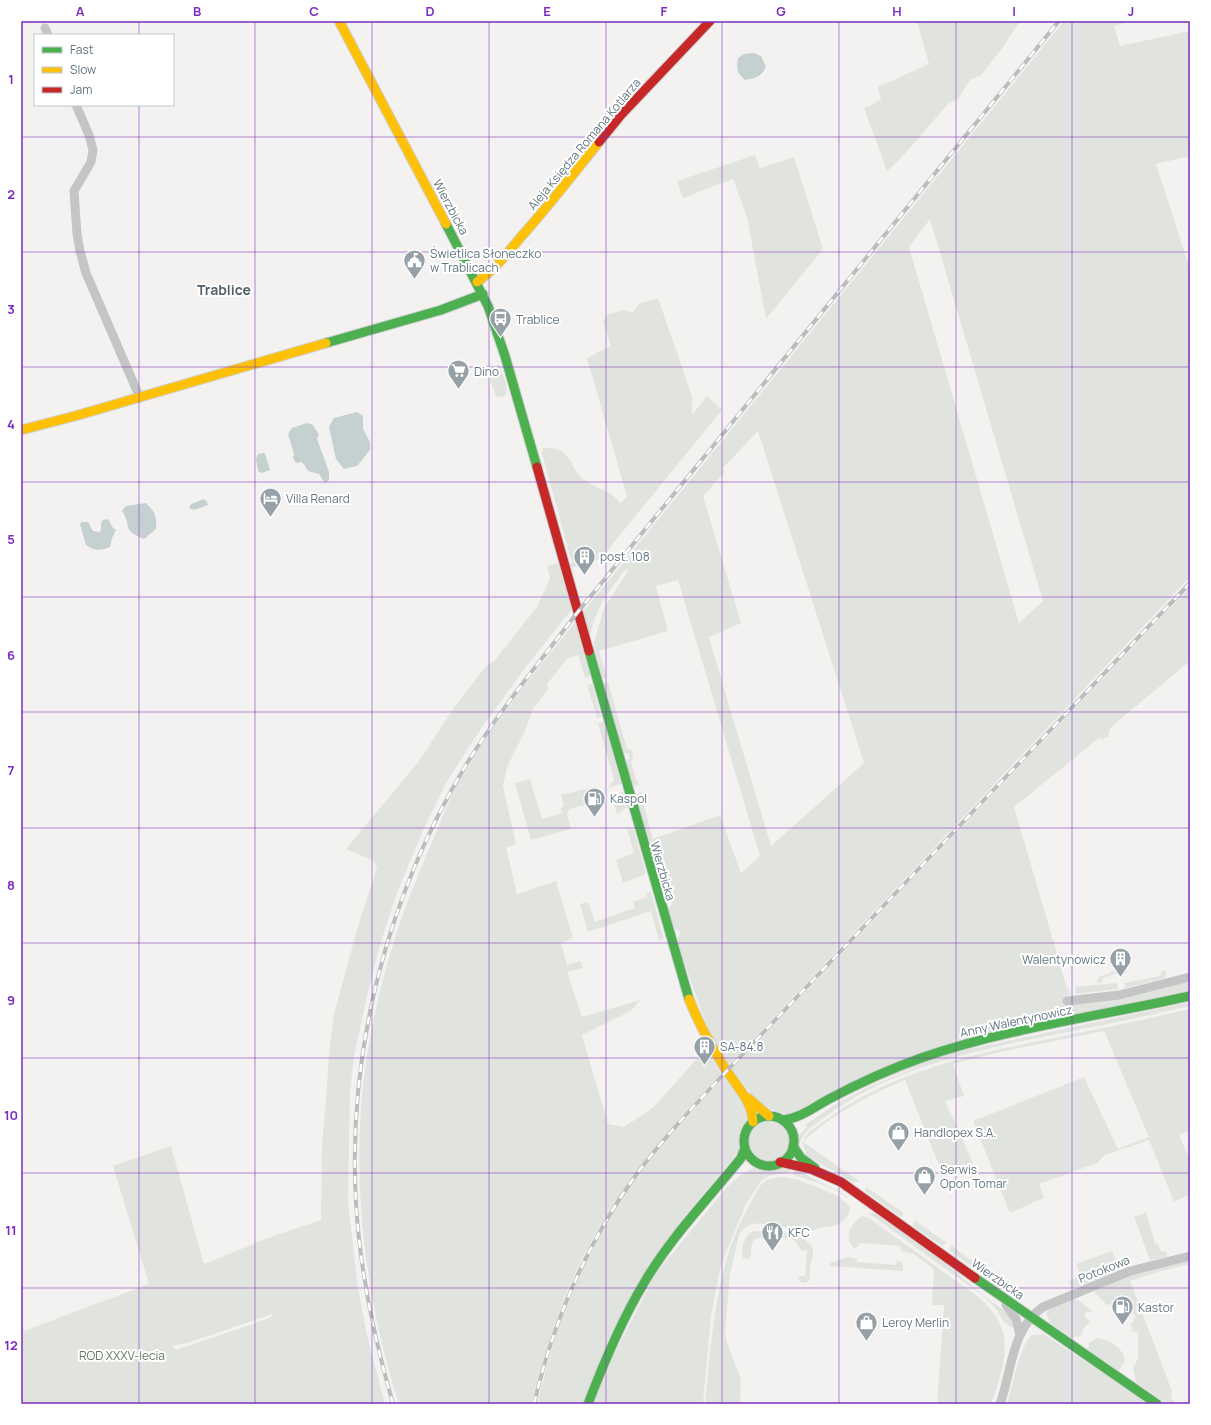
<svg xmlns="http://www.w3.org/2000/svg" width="1211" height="1425" font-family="Manrope,sans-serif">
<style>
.green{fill:#e1e4de;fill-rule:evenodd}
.water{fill:#c5d0d0}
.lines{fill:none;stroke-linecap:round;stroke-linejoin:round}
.fast-casing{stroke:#cfd0d0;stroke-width:11}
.slow-casing{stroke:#cfd0d0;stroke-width:11}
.jam-casing{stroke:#cfd0d0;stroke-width:11}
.street{stroke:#c4c6c6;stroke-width:9}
.fast{stroke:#4caf50;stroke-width:9}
.slow{stroke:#ffc107;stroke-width:9}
.jam{stroke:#c62828;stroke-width:9}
.rail-casing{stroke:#babcbd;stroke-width:4}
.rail{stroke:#fff;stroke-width:2.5;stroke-dasharray:8;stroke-linecap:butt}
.grid{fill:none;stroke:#7b2cbf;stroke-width:1;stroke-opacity:0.55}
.labels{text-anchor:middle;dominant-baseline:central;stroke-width:4;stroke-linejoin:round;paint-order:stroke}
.street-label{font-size:12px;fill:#637680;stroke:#fff}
.poi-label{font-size:12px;fill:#637680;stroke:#fff;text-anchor:start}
.park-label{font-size:12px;fill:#687762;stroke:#fff}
.quarter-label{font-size:14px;font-weight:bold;fill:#515e65;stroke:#fff}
.neatline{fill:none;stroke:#7b2cbf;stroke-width:1.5}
.grid-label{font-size:13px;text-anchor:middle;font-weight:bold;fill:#7b2cbf}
</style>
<rect width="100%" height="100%" fill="#f3f2f0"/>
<path class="green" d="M 917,21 L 1020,21 L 1001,50 L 981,75 L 970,80 L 958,99 L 948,104 L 900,159 L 887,171 L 864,108 L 881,100 L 878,87 L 929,64 Z
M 1064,21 L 1134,21 L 1114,26 L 1120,46 L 1190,31 L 1190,156 L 1156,164 L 1190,269 L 1190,577 L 729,1065 L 714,1041 L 702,1013 L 678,944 L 678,937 L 681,931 L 675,929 L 672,924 L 668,909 L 672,904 L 670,896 L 663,894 L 655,864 L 659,860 L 657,856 L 652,855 L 634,794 L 643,792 L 641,795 L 653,839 L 720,815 L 741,873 L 760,856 L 678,580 L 656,586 L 668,631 L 599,651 L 607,677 L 601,679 L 593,646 L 604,608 L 629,569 L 625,570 L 603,600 L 594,620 L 591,632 L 590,635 L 582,613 ZM 930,219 L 1043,601 L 1019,623 L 909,247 ZM 758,431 L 864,763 L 771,846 L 709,638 L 705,639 L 741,623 L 703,496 L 724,473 L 723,468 Z
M 755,155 L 760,168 L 794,157 L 823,249 L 766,319 L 747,217 L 733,179 L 683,198 L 677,181 Z
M 658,298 L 692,396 L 692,415 L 707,396 L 722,410 L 602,557 C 593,562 582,568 571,567 L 569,564 L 573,562 L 570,556 L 542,453 L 543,448 C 549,448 556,448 561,451 C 572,458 573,470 582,478 C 593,488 612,490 620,503 L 627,497 L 587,358 L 611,346 L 603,322 L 607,315 L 623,310 L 632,313 L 639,304 Z
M 498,364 C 503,373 508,385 506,395 L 503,397 L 496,396 L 487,371 L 495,369 Z
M 558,563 L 572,609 L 525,668 L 480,730 L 446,783 L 422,833 L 397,893 L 380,945 L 367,996 L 354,1057 L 350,1091 L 348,1202 L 358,1288 L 367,1335 L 385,1404 L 21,1404 L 21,1322 L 24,1331 L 149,1284 L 113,1166 L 171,1146 L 204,1264 L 276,1235 L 321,1220 L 322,1144 L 326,1102 L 329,1054 L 334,1014 L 358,926 L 377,868 L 374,861 L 346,849 L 419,761 L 456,705 L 486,666 L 494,661 L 537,607 L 550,578 L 547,566 ZM 273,1314 L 270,1318 L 176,1350 L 172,1346 L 187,1343 Z
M 1190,587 L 1190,661 L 1111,727 L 1108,733 L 1109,736 L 1103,739 L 1099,738 L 1014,807 L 1067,988 L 1068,988 L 1070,995 L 1067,995 L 1068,1005 L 1124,998 L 1190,981 L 1190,991 L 1033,1024 L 787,1114 L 772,1110 L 754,1098 L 732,1069 Z
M 576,621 L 590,673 L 589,677 L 585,678 L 578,655 L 566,660 L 547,684 L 548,689 L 533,709 L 525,731 L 507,767 L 503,786 L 516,844 L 506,847 L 517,894 L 556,881 L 573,938 L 561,943 L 567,965 L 580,961 L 583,968 L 567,972 L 582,1017 L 640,1000 L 631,1011 L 582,1035 L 608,1124 L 624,1127 L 653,1108 L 702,1053 L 708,1052 L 721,1074 C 660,1137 605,1204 570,1285 C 553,1324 542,1364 531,1404 L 399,1404 C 366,1302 351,1185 364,1078 C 374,999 396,924 428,851 C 437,831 445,809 455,789 C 488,728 533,675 576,621 Z
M 608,682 L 627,749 L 632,751 L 633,758 L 631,762 L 637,782 L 640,785 L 632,786 L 626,761 L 630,759 L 628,753 L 623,753 L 603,684 Z
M 592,684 L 601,717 L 597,718 L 587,685 Z
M 604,722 L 621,784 L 610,787 L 609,786 L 614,780 L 598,723 Z
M 530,779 L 542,819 L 560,814 L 562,812 L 561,809 L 564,804 L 561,795 L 593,787 L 595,788 L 598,801 L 570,809 L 567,813 L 571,829 L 531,840 L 515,783 Z
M 620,792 L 623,792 L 628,807 L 617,814 L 612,796 L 618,795 Z
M 627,828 L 634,830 L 646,874 L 623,883 L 616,860 L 634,853 Z
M 651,892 L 664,939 L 659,940 L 651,911 L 588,932 L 580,904 L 588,902 L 595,922 L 635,908 L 633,902 L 647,897 L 646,893 Z
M 1124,967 L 1127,972 L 1124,974 L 1123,971 L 1103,978 L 1102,982 L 1097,983 L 1099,977 Z
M 1165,970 L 1167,975 L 1165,976 L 1165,978 L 1125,988 L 1124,983 L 1160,976 L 1162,971 Z
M 1117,983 L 1118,989 L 1076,994 L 1075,987 Z
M 1190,1002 L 1190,1006 C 1143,1017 1095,1027 1047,1036 C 970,1052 888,1069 824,1118 C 814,1126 799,1133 800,1147 L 799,1147 L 799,1135 L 807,1127 L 805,1125 L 834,1105 L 866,1088 L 951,1053 Z
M 1190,1009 L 1190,1131 L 1179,1135 L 1190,1160 L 1190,1194 L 1174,1202 L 1149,1140 L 1105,1155 L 1097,1163 L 1039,1184 L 1044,1198 L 1010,1213 L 973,1121 L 1084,1077 L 1118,1149 L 1149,1137 L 1104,1031 L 995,1053 L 953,1064 L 964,1096 L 945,1101 L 973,1163 L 943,1175 L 905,1080 C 868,1096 832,1114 803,1142 L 859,1181 L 858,1182 L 852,1182 L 839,1173 L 826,1167 L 804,1154 L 806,1152 L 802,1143 C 806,1132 818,1126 826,1120 C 893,1070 979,1053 1059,1037 C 1103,1028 1146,1019 1190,1009 Z
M 724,1077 L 747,1107 L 748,1120 L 740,1136 L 740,1150 L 684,1217 L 583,1404 L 537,1404 C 549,1355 563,1306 587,1261 C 604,1228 623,1195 646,1166 C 670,1135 697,1106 724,1077 Z
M749 1141a20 20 0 1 1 40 0a20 20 0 1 1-40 0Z
M 783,1166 L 793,1168 L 790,1172 L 769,1176 L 762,1180 L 746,1204 L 727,1250 L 720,1269 L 711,1316 L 703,1404 L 594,1404 L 607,1368 L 656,1273 L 727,1187 L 739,1176 L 753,1168 L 764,1169 Z
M 795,1169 L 844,1194 L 850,1201 C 837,1187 815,1183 797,1176 L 793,1174 Z
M 782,1177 L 799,1180 L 838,1196 L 850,1207 C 850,1216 842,1224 833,1226 C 830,1227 827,1227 824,1227 C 817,1229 812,1231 805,1231 C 791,1230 764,1220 750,1225 C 745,1226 742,1231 739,1235 L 730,1274 L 725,1332 L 727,1343 L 741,1379 L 740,1404 L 705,1404 C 712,1335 715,1264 751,1202 C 755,1195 759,1184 767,1180 C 771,1178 777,1178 782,1177 Z
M 866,1187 L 904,1213 L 901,1217 L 866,1192 L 865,1190 Z
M 1146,1212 L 1155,1243 L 1158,1244 L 1160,1250 L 1167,1253 L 1167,1257 L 1150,1260 L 1134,1217 Z
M 867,1213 L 876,1213 L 924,1245 L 984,1296 L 1009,1314 L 1012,1318 L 1015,1330 L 1004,1322 L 995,1307 L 983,1296 L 874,1217 Z
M 862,1216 L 869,1218 L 981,1299 C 990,1308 998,1317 1002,1329 C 1010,1351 999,1383 991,1404 L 937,1404 L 944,1305 L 932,1305 L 934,1269 L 914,1254 L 901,1251 L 900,1246 L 859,1243 L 858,1247 L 854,1248 C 842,1239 852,1222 862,1216 Z
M 914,1220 L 947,1243 L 942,1246 L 913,1226 Z
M 755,1231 C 770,1232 809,1231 813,1251 C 814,1256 811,1261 810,1266 C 810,1271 810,1276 809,1281 L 806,1283 L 801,1282 L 798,1278 L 800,1276 L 805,1276 L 807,1251 L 800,1250 C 798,1246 797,1242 793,1240 C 787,1237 760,1235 755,1239 C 750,1243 752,1252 750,1257 L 746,1259 L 743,1258 C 741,1253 743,1240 747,1236 C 749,1233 752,1232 755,1231 Z
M 951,1245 L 980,1267 L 979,1268 L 975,1269 L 949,1250 Z
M 1112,1251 L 1120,1271 L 1072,1289 L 1069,1281 L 1081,1276 L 1076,1264 Z
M 848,1257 L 857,1259 L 857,1262 L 896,1265 L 897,1260 L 903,1264 L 903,1271 L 830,1266 L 830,1263 Z
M 1190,1260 L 1190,1264 L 1161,1271 L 1130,1281 L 1172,1391 L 1171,1399 L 1177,1404 L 1167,1404 L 1136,1382 L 1133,1367 L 1138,1359 L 1138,1333 L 1131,1330 L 1133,1328 L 1130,1326 L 1136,1316 L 1128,1310 L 1124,1315 L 1109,1304 L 1107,1305 L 1095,1293 L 1096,1289 L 1128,1275 Z
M 986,1270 L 1007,1285 L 1003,1288 L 985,1276 L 984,1275 Z
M 1070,1298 L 1078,1300 L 1092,1311 L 1090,1313 L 1088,1311 L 1084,1315 L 1090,1322 L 1083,1329 L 1082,1335 L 1072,1338 L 1049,1322 L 1050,1321 L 1046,1314 L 1048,1310 Z
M 1042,1333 L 1143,1400 L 1142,1403 L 1143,1404 L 1007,1404 C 1012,1388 1020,1344 1032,1335 L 1041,1335 Z
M 1097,1338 C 1109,1340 1125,1348 1125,1362 L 1120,1369 L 1118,1370 L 1088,1349 L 1089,1343 Z"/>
<path class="water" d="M 754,53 L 761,56 L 766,67 C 761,77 756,78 745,80 C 737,73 736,68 738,58 L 744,54 Z
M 357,412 L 363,416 L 363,429 L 370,442 L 370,450 L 357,466 L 344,469 L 336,459 L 329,427 L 334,418 Z
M 307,423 L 313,425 L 319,435 L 317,439 L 329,472 L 329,480 L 325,483 L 319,474 L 308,471 L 302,462 L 296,463 L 293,458 L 294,454 L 288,434 L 292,428 Z
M 264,453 L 265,454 L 270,470 L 261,473 L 258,471 L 256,459 L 258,454 Z
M 204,499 L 207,502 L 208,505 L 194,510 L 189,508 L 191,504 Z
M 146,503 C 155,512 157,516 156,529 L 144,539 C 120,529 133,527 122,511 L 126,506 Z
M 108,519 L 113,528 L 116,530 L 112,538 L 110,547 C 100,551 95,551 86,545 L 80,524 L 82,522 L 88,522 L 93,531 L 100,532 L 101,529 L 101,523 L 103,520 Z"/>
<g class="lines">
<defs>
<path id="fast" d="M 446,224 L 488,306 L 505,356 L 537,467
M 326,343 L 441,310 L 483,294
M 589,651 L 689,999
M744 1141a25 25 0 1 1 50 0a25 25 0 1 1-50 0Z
M 783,1120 C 801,1118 814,1107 829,1099 C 859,1083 890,1069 921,1058 C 1008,1028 1100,1016 1190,996
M 793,1146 L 801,1158 L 815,1168
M 975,1278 L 1157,1404
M 588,1404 C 604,1362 621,1321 644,1283 C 670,1238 709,1198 741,1158 L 745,1148"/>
<path id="slow" d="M 339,21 L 446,224
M 477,282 C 494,270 507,254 520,238 C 548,207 573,174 599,142
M 21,430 L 75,416 L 326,343
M 689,999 C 698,1022 710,1044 723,1065 C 734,1084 752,1099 753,1122
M 748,1098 L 769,1116"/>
<path id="jam" d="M 599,142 L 621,115 L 710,21
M 537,467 L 589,651
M 780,1162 L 811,1169 L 841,1182 L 975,1278"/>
</defs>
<use href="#fast" class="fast-casing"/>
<use href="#slow" class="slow-casing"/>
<use href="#jam" class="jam-casing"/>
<path class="street" d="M 45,28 L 48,35
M 76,105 L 89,135 L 93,150 L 91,162 L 74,191 L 77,234 L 80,251 L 86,273 L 140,398
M 1067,1001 L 1119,995 L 1190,977
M 1006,1305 L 1016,1319 L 1020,1335
M 1000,1404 C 1012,1371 1011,1329 1043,1307 L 1130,1271 L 1190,1256"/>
<use href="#fast" class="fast"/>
<use href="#slow" class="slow"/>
<use href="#jam" class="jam"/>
<defs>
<path id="rail" d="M 393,1404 C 374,1338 360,1271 356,1203 C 347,1050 388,895 466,765 C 499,711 539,663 577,613 L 1059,21
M 534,1404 C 553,1322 587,1243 636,1175 C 662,1140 692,1108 722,1076 L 1190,583"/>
</defs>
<use href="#rail" class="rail-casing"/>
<use href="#rail" class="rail"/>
</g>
<path class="grid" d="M 139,21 L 139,35M 255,21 L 255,1404M 372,21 L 372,1404M 489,21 L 489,1404M 606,21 L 606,1404M 722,21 L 722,1404M 839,21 L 839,1404M 956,21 L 956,1404M 1072,21 L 1072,1404M 139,105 L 139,1404M 21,137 L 1190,137M 21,252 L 1190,252M 21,367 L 1190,367M 21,482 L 1190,482M 21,597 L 1190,597M 21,712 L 1190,712M 21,828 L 1190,828M 21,943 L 1190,943M 21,1058 L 1190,1058M 21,1173 L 1190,1173M 21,1288 L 1190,1288"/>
<defs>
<symbol id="civic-pin" viewBox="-11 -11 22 30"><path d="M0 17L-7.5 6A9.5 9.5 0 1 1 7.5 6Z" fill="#95a1a7" stroke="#fff"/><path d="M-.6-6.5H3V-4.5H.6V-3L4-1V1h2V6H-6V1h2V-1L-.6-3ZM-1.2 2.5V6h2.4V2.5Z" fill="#fff"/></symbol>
<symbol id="bus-pin" viewBox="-11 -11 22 30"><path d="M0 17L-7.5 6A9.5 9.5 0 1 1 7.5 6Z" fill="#95a1a7" stroke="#fff"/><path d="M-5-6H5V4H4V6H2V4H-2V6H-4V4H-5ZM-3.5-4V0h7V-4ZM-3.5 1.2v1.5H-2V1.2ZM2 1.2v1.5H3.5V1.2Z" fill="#fff"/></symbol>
<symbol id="supermarket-pin" viewBox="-11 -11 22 30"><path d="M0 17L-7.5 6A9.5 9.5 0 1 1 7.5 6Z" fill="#95a1a7" stroke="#fff"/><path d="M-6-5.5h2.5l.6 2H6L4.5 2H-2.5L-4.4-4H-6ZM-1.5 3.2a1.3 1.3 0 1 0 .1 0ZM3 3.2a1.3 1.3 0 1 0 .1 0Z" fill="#fff"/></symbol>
<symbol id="hotel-pin" viewBox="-11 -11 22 30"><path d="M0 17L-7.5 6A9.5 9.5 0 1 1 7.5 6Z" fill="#95a1a7" stroke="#fff"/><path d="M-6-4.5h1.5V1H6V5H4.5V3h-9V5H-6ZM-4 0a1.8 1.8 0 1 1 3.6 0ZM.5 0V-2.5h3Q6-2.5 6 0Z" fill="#fff"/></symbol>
<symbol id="building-pin" viewBox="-11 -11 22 30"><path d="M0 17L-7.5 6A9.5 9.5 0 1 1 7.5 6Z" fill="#95a1a7" stroke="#fff"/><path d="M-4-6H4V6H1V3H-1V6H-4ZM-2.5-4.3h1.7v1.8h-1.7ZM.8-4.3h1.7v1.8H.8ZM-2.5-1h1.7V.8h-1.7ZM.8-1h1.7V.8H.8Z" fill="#fff"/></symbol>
<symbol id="fuel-pin" viewBox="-11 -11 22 30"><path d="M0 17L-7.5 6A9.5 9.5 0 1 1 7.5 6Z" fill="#95a1a7" stroke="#fff"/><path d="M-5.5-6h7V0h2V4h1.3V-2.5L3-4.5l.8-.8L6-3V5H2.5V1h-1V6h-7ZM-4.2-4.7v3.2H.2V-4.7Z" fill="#fff"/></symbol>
<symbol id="shop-pin" viewBox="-11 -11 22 30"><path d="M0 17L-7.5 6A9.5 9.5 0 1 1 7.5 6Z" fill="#95a1a7" stroke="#fff"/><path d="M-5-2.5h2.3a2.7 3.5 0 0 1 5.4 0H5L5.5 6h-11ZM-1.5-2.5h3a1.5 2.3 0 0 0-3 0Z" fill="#fff"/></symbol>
<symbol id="restaurant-pin" viewBox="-11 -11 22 30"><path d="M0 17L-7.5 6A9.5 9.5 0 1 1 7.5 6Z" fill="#95a1a7" stroke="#fff"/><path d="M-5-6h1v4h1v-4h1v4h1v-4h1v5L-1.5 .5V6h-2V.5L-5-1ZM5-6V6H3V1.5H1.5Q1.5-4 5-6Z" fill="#fff"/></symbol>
</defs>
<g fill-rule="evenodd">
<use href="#civic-pin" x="402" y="248" width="25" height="34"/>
<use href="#bus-pin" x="488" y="306" width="25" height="34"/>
<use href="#supermarket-pin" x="446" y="358" width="25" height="34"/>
<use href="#hotel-pin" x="258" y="486" width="25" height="34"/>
<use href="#building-pin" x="572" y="544" width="25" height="34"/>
<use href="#fuel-pin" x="582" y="786" width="25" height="34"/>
<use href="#building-pin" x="1108" y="946" width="25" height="34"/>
<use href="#building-pin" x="692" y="1034" width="25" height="34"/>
<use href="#shop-pin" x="886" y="1120" width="25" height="34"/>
<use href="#shop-pin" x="912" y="1164" width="25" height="34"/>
<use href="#restaurant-pin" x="760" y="1220" width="25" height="34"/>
<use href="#fuel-pin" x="1110" y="1294" width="25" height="34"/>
<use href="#shop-pin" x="854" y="1310" width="25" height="34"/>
</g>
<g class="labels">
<g class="street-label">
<text transform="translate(584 144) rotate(-50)">Aleja Księdza Romana Kotlarza</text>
<text transform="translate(451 207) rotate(62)">Wierzbicka</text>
<text transform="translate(663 871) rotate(74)">Wierzbicka</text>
<text transform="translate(1016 1021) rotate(-12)">Anny Walentynowicz</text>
<text transform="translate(1104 1269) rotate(-22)">Potokowa</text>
<text transform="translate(998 1279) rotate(35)">Wierzbicka</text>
</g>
<g class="poi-label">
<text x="430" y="253">Świetlica Słoneczko<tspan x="430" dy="14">w Trablicach</tspan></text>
<text x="516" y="319">Trablice</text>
<text x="474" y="371">Dino</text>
<text x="286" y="498">Villa Renard</text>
<text x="600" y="556">post. 108</text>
<text x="610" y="798">Kaspol</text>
<text x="1106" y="959" text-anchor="end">Walentynowicz</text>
<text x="720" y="1046">SA-84.8</text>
<text x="914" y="1132">Handlopex S.A.</text>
<text x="940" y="1169">Serwis<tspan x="940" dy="14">Opon Tomar</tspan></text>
<text x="788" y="1232">KFC</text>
<text x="1138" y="1307">Kastor</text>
<text x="882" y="1322">Leroy Merlin</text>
</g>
<g class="park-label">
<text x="122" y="1355">ROD XXXV-lecia</text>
</g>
<g class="quarter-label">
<text x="224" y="289">Trablice</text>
</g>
</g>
<rect width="1211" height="1425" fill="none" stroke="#ffffff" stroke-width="44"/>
<rect x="34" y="34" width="140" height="72" fill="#ffffff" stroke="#c1c8cc"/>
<rect x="42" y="47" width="20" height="6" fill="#4caf50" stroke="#c1c8cc"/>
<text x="70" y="54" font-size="12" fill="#637680">Fast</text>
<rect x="42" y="67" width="20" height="6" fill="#ffc107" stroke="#c1c8cc"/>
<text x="70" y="74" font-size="12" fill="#637680">Slow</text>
<rect x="42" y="87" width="20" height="6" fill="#c62828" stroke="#c1c8cc"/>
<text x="70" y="94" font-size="12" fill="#637680">Jam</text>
<rect x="22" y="22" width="1167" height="1381" class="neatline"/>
<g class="grid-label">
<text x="80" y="16">A</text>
<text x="197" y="16">B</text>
<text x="314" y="16">C</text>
<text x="430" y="16">D</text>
<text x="547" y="16">E</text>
<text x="664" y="16">F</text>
<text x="781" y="16">G</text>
<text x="897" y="16">H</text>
<text x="1014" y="16">I</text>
<text x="1131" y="16">J</text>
<text x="11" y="84">1</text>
<text x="11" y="199">2</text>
<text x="11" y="314">3</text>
<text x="11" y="429">4</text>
<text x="11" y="544">5</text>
<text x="11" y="660">6</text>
<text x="11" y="775">7</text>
<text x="11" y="890">8</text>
<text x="11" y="1005">9</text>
<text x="11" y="1120">10</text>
<text x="11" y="1235">11</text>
<text x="11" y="1350">12</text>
</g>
</svg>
